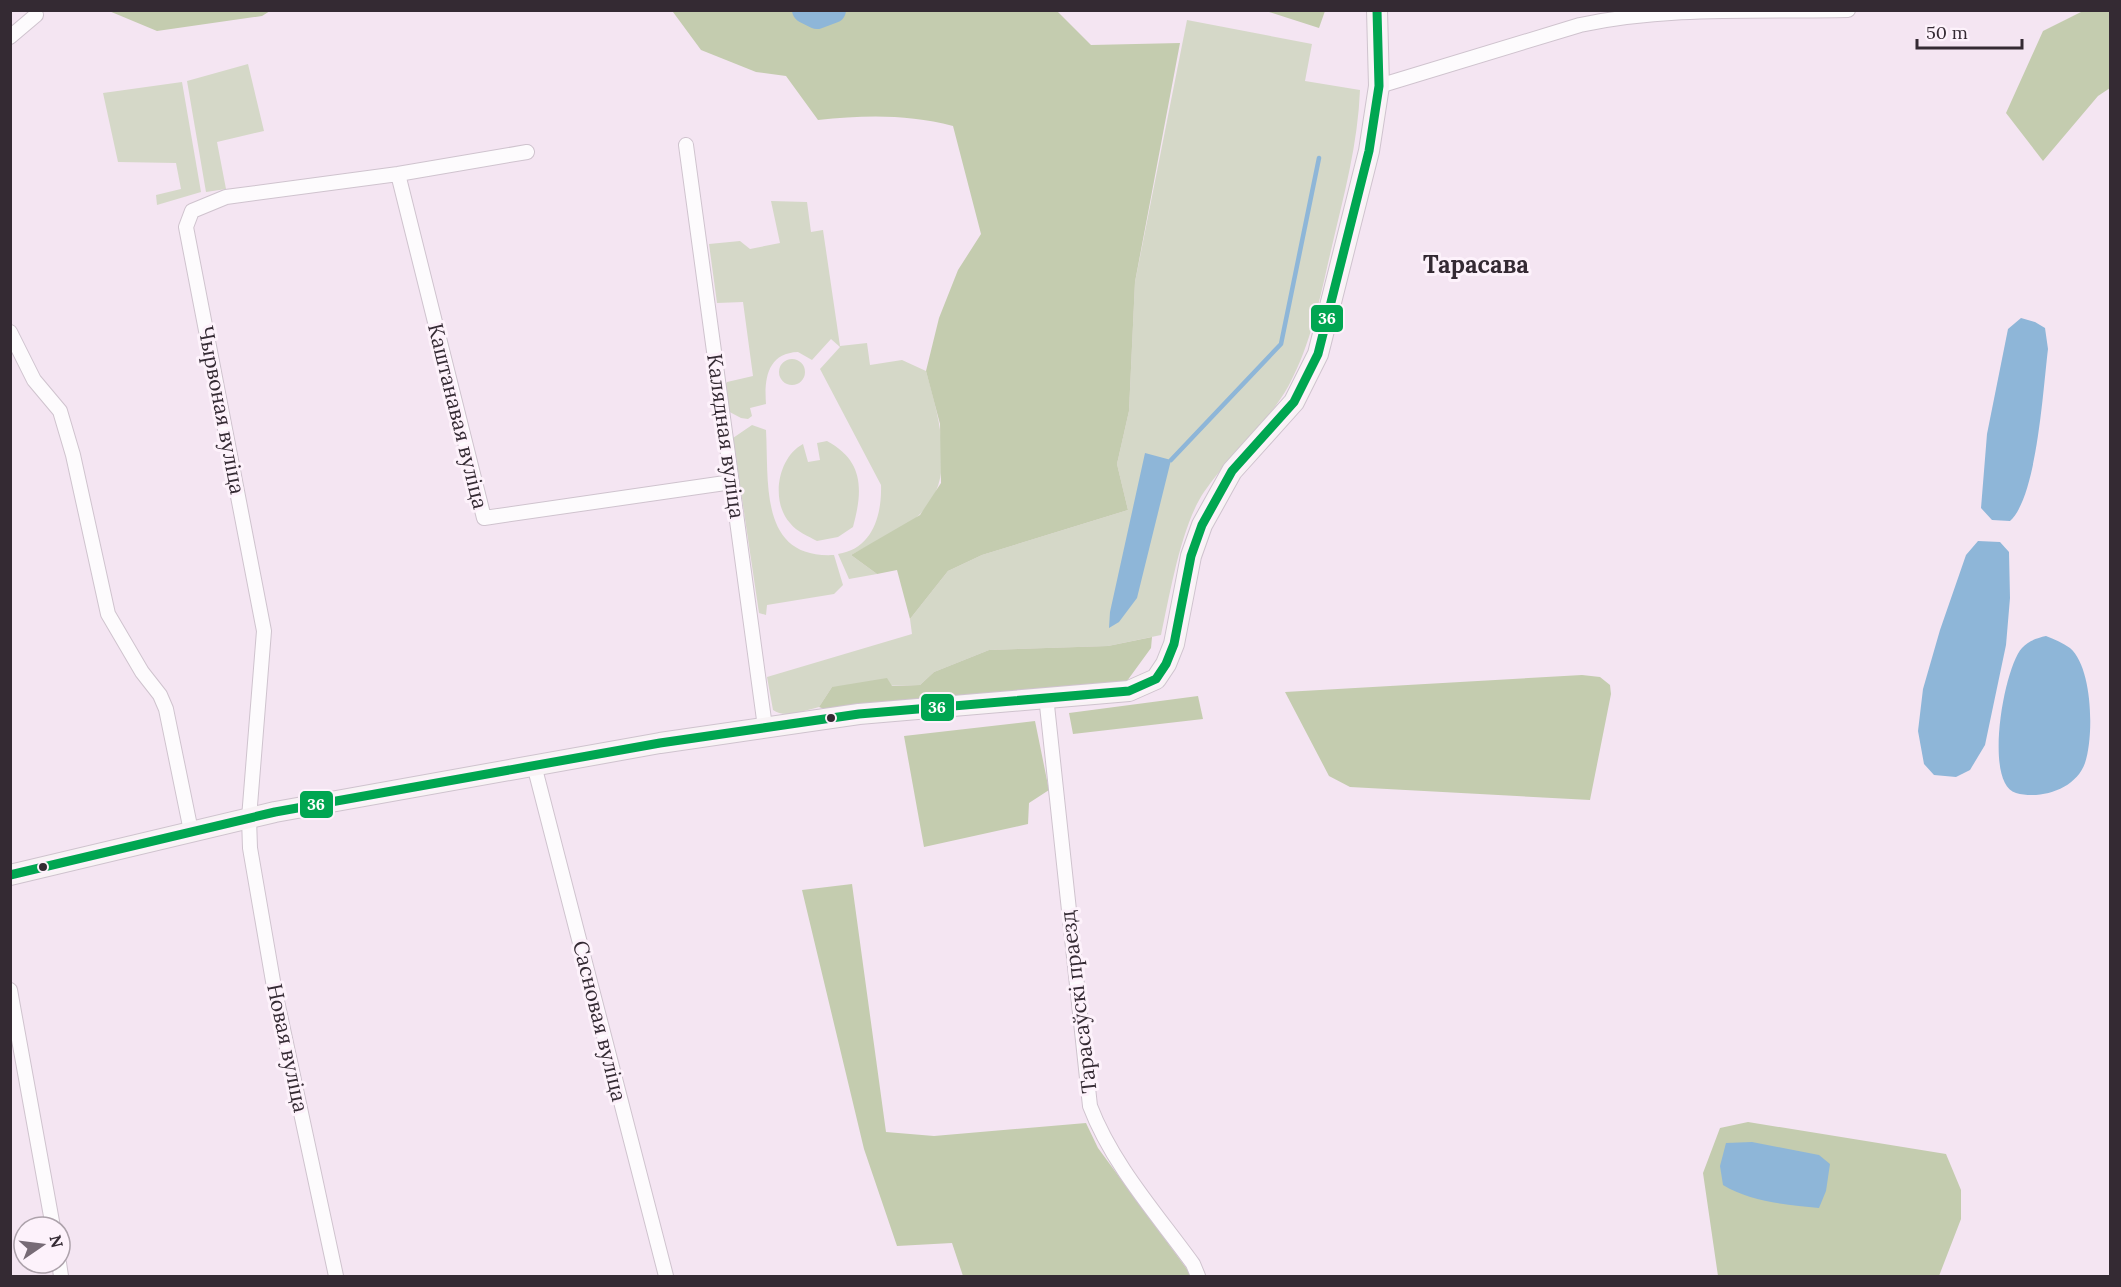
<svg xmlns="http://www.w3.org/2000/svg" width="2121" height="1287" font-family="Lora,serif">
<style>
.green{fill:#d5d8c8}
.forest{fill:#c4ccaf}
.water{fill:#8eb6d8}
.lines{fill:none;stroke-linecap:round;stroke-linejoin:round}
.stream{stroke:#8eb6d8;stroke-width:4.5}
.river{stroke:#8eb6d8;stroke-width:26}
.street-casing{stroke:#cfc3ce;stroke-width:16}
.secondary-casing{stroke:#cfc3ce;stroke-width:22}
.street{stroke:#fdfbfd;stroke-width:14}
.secondary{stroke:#f8f3f5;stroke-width:20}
.bus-1-casing{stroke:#fdf2fb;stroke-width:14}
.bus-1{stroke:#00a651;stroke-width:9}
.bus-dot{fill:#342a33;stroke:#fdf2fb;stroke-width:2}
.labels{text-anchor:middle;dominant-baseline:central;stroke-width:6;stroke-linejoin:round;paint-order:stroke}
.street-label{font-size:21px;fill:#342a33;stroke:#fdf2fb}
.quarter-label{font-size:24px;font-weight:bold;fill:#342a33;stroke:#fdf2fb}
.line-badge{stroke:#fdf2fb;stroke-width:2}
.badge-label{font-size:16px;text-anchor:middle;font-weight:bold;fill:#fff}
</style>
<rect width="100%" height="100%" fill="#f4e5f2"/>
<path class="green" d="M 1187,20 L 1312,44 L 1305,81 L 1360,90 C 1358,143 1344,195 1332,246 C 1321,293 1312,342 1289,385 C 1267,425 1230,454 1204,492 C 1181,526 1170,594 1161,635 L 1108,646 L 989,650 L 934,672 L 920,685 L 832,687 L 819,707 C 806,710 785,719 773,710 L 767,677 L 912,634 L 910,619 L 948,571 L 982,555 L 1128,510 L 1117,464 L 1129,411 L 1135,282 Z
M 248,64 L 264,131 L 217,142 L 226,189 L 206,192 L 187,81 Z
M 182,82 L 201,192 L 157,205 L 156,195 L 181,189 L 176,163 L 118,162 L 103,93 Z
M 771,201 L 807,202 L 811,232 L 823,230 L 840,346 L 867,343 L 870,365 L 902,360 L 926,371 C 938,415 959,480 919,515 C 905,529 870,544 851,555 L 877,574 L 849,579 L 838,554 C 872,549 882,516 881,485 L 820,369 L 840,347 L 831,339 L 812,360 L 798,352 C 768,353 764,378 766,404 L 750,408 L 752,416 L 748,419 L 741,418 L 724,409 L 721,391 L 727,382 L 753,376 L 743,302 L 717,303 L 709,244 L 740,241 L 750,249 L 780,243 Z
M779 372a13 13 0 1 1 26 0a13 13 0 1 1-26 0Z
M 752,425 L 766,430 C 769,484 759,559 834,555 L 843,585 L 834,594 L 767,605 L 766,615 L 759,613 L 733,438 Z
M 827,441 C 864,461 863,490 853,527 L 838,537 L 817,541 C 808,536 797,532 790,523 C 770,501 778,457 803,444 L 808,462 L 820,460 L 817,443 Z"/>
<path class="forest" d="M 675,10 L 1057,11 L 1091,45 L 1180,43 L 1135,282 L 1129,411 L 1117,464 L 1128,510 L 982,555 L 948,571 L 910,619 L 897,570 L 877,574 L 851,555 L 920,515 L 941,483 L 940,424 L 926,371 L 939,318 L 958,270 L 981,234 L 953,126 C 907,114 865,115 818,120 L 786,76 L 756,72 L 701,50 L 673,12 Z
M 109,11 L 270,10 L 270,11 L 262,16 L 157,31 Z
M 1266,11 L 1325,10 L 1325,11 L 1319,28 Z
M 2083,11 L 2110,11 L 2110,88 L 2098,96 L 2043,161 L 2006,113 L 2043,31 Z
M 1152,637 L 1151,648 L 1127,681 L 838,714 L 819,707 L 832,687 L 887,678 L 892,686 L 920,685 L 934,672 L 989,650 L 1108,646 Z
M 1582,675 L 1600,677 L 1610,685 L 1611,694 L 1590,800 L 1350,787 L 1329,776 L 1285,692 Z
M 1198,696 L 1203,719 L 1073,734 L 1069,713 Z
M 1035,721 L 1049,790 L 1029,803 L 1028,824 L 924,847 L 904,736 Z
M 852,884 L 886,1132 L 934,1136 L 1086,1123 L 1098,1148 L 1192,1276 L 963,1276 L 952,1243 L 897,1246 L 864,1149 L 802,890 Z
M 1748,1122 L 1946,1154 L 1961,1190 L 1961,1219 L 1939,1276 L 1718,1276 L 1703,1173 L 1720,1128 Z"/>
<path class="water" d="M 2021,318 L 2035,322 L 2045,328 L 2048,349 C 2043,389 2037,497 2010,521 L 1992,520 L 1981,508 L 1987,434 L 2008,329 Z
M 1145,453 L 1171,460 L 1137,598 L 1119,622 L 1109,628 L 1110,612 Z
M 1978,541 L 2000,542 L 2009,552 L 2010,598 L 2006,645 L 1985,745 L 1970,770 L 1956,777 L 1934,775 L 1924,764 L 1918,731 L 1923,689 L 1940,630 L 1966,555 Z
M 2046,636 C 2054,639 2063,643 2070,648 C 2093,668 2094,736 2085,763 C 2076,789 2041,800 2016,793 C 1983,784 2004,667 2022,648 C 2028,641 2037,638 2046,636 Z
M 1752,1142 L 1819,1155 L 1830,1164 L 1826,1191 L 1819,1208 C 1787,1205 1751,1202 1723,1185 L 1720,1166 L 1726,1143 Z"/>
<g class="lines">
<path class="stream" d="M 1171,460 L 1281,344 L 1319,158"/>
<path class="river" d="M 805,10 L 817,16 L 833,10"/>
<defs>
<path id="street" d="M 10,37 L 36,15
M 1379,86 L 1580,25 C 1668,6 1759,12 1848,10
M 686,145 L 765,727
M 398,174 L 484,518 L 732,482
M 10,332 L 34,380 L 60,411 L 73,455 L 108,614 L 142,672 L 160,695 L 166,709 L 191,831
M 1046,696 L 1090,1106 C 1112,1164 1156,1213 1193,1264 L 1198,1276
M 534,765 L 666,1276
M 10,990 L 53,1227
M 59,1263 L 61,1276
M 336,1276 L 274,987 L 250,848 L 249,818 L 264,631 L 186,227 L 192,211 L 226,197 L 398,174 L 527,152"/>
<path id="secondary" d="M 10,875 L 275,812 L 660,743 L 859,714 L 1129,691 L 1156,679 L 1166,664 L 1174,644 L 1191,556 L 1202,525 L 1232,471 L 1294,402 L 1318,354 L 1369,151 L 1379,86 L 1377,10"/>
</defs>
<use href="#street" class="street-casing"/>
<use href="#secondary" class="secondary-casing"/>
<use href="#street" class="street"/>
<use href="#secondary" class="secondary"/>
<defs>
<path id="bus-1" d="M 10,875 L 275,812 L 660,743 L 859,714 L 1129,691 L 1156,679 L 1166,664 L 1174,644 L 1191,556 L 1202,525 L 1232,471 L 1294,402 L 1318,354 L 1369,151 L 1379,86 L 1377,10"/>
</defs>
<use href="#bus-1" class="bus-1-casing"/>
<use href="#bus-1" class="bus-1"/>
</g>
<g class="bus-dot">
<circle cx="831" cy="718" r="5"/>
<circle cx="43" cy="867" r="5"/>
</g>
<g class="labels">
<g class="street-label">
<text transform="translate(222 410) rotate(79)">Чырвоная вуліца</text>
<text transform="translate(458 416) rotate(76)">Каштанавая вуліца</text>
<text transform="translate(726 436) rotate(82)">Калядная вуліца</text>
<text transform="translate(1078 1002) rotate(-97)">Тарасаўскі праезд</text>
<text transform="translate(600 1021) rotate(76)">Сасновая вуліца</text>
<text transform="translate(288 1048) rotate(78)">Новая вуліца</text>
</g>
<g class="quarter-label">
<text x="1476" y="264">Тарасава</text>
</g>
</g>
<g class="line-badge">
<rect x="1310" y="304" width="34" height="29" rx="6" fill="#00a651"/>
<rect x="920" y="693" width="35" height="29" rx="6" fill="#00a651"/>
<rect x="299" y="790" width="35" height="29" rx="6" fill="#00a651"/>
</g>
<g class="badge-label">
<text x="1327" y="324">36</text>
<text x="937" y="713">36</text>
<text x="316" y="810">36</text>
</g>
<rect width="2121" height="1287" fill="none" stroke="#342a33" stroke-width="24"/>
<g transform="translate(42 1245) rotate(76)"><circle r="28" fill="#fdf2fb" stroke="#ada2ab" stroke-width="1.5"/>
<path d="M0-4.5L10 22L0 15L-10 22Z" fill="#776b76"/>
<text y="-9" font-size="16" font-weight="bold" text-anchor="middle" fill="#342a33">N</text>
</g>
<path d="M1917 39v9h105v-9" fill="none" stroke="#342a33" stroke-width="3"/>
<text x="1926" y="39" font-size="18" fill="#342a33" stroke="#fdf2fb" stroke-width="4.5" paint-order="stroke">50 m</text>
</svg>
